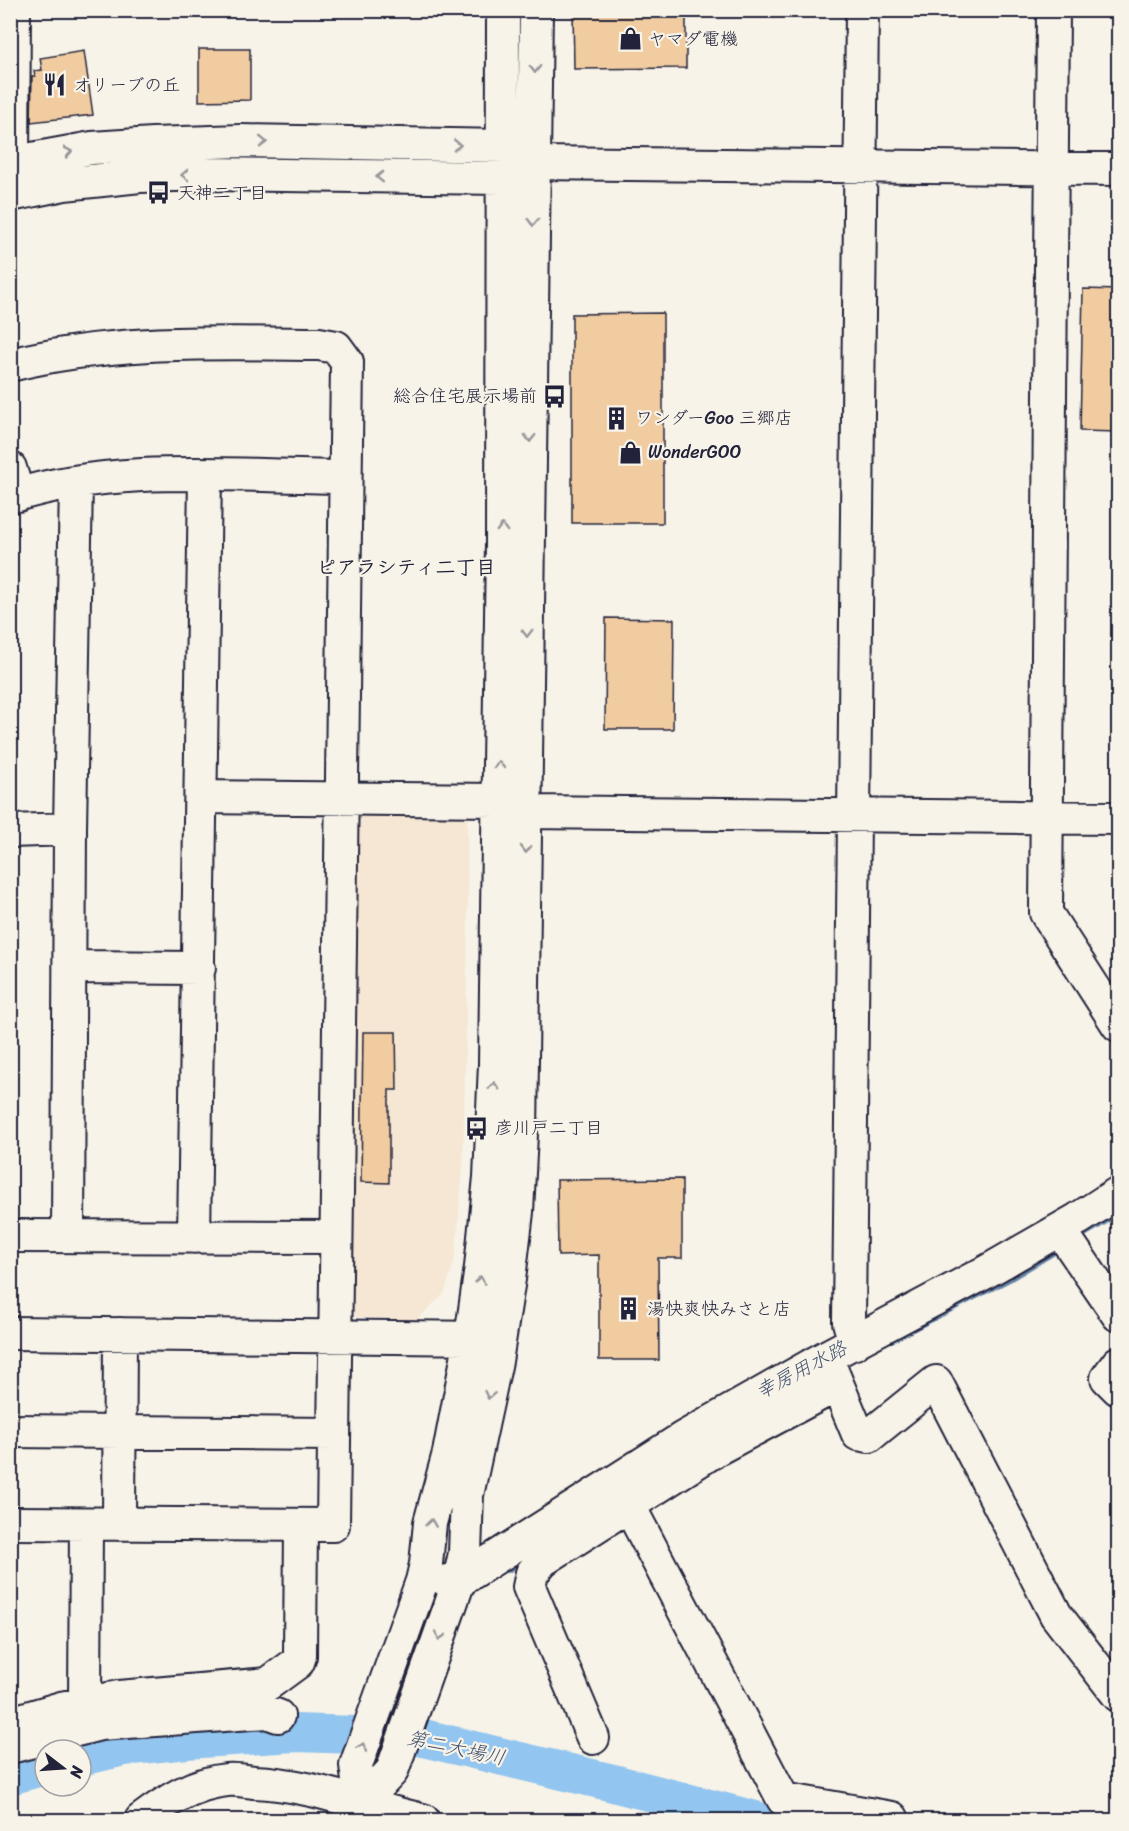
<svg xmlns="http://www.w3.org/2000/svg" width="1129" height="1831" font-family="Sriracha,'Klee One',sans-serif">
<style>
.built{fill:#f5e7d3}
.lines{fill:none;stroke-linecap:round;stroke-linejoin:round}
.stream{stroke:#6584a7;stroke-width:6}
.river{stroke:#92c5ef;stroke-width:38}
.building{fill:#f1cca1;stroke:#22223b;stroke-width:1.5}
.minor-casing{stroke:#22223b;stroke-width:36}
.minor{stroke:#f7f3e8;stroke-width:32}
.oneway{stroke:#97959a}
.labels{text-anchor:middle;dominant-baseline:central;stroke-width:4.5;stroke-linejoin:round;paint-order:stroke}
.poi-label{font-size:18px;fill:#22223b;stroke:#f7f3e8;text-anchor:start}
.neighbourhood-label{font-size:20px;font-weight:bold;fill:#22223b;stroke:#f7f3e8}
.water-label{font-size:20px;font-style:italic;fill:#445371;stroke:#f7f3e8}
</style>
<rect width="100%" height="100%" fill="#f7f3e8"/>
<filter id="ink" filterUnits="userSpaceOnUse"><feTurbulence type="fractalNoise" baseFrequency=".0167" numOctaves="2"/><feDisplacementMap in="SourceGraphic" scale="12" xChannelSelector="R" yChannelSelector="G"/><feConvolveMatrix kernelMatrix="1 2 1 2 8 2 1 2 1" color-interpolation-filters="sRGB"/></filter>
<g filter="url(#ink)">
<path class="built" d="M 365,813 L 467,814 L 468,923 L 463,1167 L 455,1259 L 444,1294 L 416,1320 L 357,1317 L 347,1305 L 352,824 Z"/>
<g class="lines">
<path class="stream" d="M 1078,1238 L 1118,1214
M 891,1340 L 1011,1278 L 1061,1248
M 508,1570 L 527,1557"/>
<path class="river" d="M 81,1757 L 124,1747 L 186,1740 L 295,1733 L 419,1737 L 613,1783 L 755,1820
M 10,1776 L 45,1766"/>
</g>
<path class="building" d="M 573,10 L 686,10 L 686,68 L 574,69 Z
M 199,49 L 250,49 L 250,100 L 199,101 Z
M 84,51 L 93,115 L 31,122 L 32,76 L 35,76 L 34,71 L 42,70 L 40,58 Z
M 1083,289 L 1119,290 L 1119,432 L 1080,431 Z
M 663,313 L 663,523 L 572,523 L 572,314 Z
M 606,618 L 674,619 L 673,729 L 605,729 Z
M 363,1032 L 396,1032 L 397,1090 L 389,1090 L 389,1183 L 361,1182 Z
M 682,1179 L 682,1258 L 658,1258 L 659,1360 L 599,1360 L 599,1255 L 558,1256 L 557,1180 Z"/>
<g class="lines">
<defs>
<path id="minor" d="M 1053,10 L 1046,913 L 1118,1025
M 13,162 L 14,10
M 10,163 L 92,148 L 153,144 L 241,141 L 502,146 L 520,156
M 10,195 L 64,184 L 140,176 L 211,174 L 501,178 L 534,163 L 1118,169
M 10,365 C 115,339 213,343 319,344 L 336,347 L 347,362 L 333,1525 L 10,1523
M 10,468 L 18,495
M 10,497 C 114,463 237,476 345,477
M 201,797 L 498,800
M 527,812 L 1118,818
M 10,831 L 70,829
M 71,967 L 199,968
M 1060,1230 L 1118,1315
M 10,1236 L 335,1237
M 68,1236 L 70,829 L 76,482
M 194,1237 L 205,475
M 10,1333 L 491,1338
M 855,1343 L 849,1322 L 862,10
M 826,1357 L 858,1434 L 869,1436 L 936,1382 L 1056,1615 L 1118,1695
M 1118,1363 L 1107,1378 L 1118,1389
M 10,1431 L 334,1434
M 628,1504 L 783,1799 L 892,1818 L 892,1820
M 119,1524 L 120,1334
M 447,1581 L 459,1581 L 683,1438 L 826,1357 L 984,1273 L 1078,1219 L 1118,1193
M 85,1703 L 86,1524
M 10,1723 L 61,1708 L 119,1697 L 268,1684 L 298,1662 L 300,1656 L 301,1525
M 593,1738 L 529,1587 L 532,1573 L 543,1560 L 717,1449 L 837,1385
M 10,1747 L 100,1724 L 267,1712 L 278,1716
M 361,1804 L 392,1771 L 459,1581 L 465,1553 L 467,1495 L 496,1361 L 509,1279 L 517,1212 L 521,1134 L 536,10
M 361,1804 L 356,1765 L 422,1581 L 426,1564 L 430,1523 L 449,1453 L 471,1338 L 481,1267 L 490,1177 L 495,1064 L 502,543 L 503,10
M 141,1820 C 166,1801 194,1783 227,1780 C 236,1779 245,1781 254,1782 C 313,1784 366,1808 423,1820"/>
</defs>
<use href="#minor" class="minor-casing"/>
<use href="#minor" class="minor"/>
</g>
<defs><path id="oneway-chevron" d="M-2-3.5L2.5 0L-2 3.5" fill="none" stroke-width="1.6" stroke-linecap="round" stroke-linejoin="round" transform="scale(1.5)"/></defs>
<g class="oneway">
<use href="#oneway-chevron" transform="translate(535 69) rotate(91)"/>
<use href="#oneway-chevron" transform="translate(263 142) rotate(1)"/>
<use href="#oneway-chevron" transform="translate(457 145) rotate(1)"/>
<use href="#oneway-chevron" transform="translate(68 152) rotate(-10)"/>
<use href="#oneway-chevron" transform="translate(185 175) rotate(178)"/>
<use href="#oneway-chevron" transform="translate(380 177) rotate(-179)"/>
<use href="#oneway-chevron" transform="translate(533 222) rotate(91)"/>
<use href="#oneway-chevron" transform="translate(530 438) rotate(91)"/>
<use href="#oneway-chevron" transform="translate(502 528) rotate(-90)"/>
<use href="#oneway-chevron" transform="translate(527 633) rotate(90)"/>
<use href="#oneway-chevron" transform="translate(499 765) rotate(-89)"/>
<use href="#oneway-chevron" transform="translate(526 849) rotate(91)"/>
<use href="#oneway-chevron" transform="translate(494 1086) rotate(-88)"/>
<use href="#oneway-chevron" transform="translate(480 1280) rotate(-82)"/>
<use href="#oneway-chevron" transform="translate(489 1395) rotate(102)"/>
<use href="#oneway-chevron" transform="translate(431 1523) rotate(-82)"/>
<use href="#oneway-chevron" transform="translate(440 1636) rotate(109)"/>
<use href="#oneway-chevron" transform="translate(362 1747) rotate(-70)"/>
</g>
</g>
<defs>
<symbol id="shop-bare" viewBox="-9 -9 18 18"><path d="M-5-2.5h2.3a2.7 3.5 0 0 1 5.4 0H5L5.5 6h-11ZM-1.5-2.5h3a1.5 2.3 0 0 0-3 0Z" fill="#22223b" stroke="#f7f3e8" stroke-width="2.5" paint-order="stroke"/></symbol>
<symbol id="restaurant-bare" viewBox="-9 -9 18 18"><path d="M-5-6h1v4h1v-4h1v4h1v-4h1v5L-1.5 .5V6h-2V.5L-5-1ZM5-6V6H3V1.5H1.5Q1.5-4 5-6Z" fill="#22223b" stroke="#f7f3e8" stroke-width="2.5" paint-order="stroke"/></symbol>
<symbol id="bus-bare" viewBox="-9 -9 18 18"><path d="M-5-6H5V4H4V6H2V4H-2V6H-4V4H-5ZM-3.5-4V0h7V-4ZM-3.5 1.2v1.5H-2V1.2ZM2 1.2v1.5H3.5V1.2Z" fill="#22223b" stroke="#f7f3e8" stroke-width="2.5" paint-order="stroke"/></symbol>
<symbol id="building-bare" viewBox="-9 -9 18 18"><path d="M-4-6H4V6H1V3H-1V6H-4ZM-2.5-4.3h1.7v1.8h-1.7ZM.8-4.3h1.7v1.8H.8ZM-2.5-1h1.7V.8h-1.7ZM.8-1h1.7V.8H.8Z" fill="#22223b" stroke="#f7f3e8" stroke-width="2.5" paint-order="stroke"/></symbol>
</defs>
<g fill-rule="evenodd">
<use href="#shop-bare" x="614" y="22" width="33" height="33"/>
<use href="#restaurant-bare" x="38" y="68" width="33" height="33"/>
<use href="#bus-bare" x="142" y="176" width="33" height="33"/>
<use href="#bus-bare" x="538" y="380" width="33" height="33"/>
<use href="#building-bare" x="600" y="402" width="33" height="33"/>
<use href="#shop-bare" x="614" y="436" width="33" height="33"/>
<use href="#bus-bare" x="460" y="1112" width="33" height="33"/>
<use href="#building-bare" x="612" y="1292" width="33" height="33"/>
</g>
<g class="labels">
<g class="poi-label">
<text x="648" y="39">ヤマダ電機</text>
<text x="73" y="85">オリーブの丘</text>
<text x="177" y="193">天神二丁目</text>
<text x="537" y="396" text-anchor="end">総合住宅展示場前</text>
<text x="635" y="418">ワンダーGoo 三郷店</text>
<text x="648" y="452">WonderGOO</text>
<text x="495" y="1128">彦川戸二丁目</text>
<text x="647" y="1309">湯快爽快みさと店</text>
</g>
<g class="neighbourhood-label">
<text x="406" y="567">ピアラシティ二丁目</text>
</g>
<g class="water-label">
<text transform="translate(801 1370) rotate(-28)">幸房用水路</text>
<text transform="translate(456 1748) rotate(12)">第二大場川</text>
</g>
</g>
<rect width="1129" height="1831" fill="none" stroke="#f7f3e8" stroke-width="36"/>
<rect x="18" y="18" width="1093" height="1795" fill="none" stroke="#22223b" stroke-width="2" filter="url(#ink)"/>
<g transform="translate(63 1768) rotate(107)"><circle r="28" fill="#f7f3e8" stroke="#a29fa3" stroke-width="1.5"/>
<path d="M0-4.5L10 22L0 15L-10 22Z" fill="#22223b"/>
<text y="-9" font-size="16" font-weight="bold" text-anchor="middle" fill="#22223b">N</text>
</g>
</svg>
